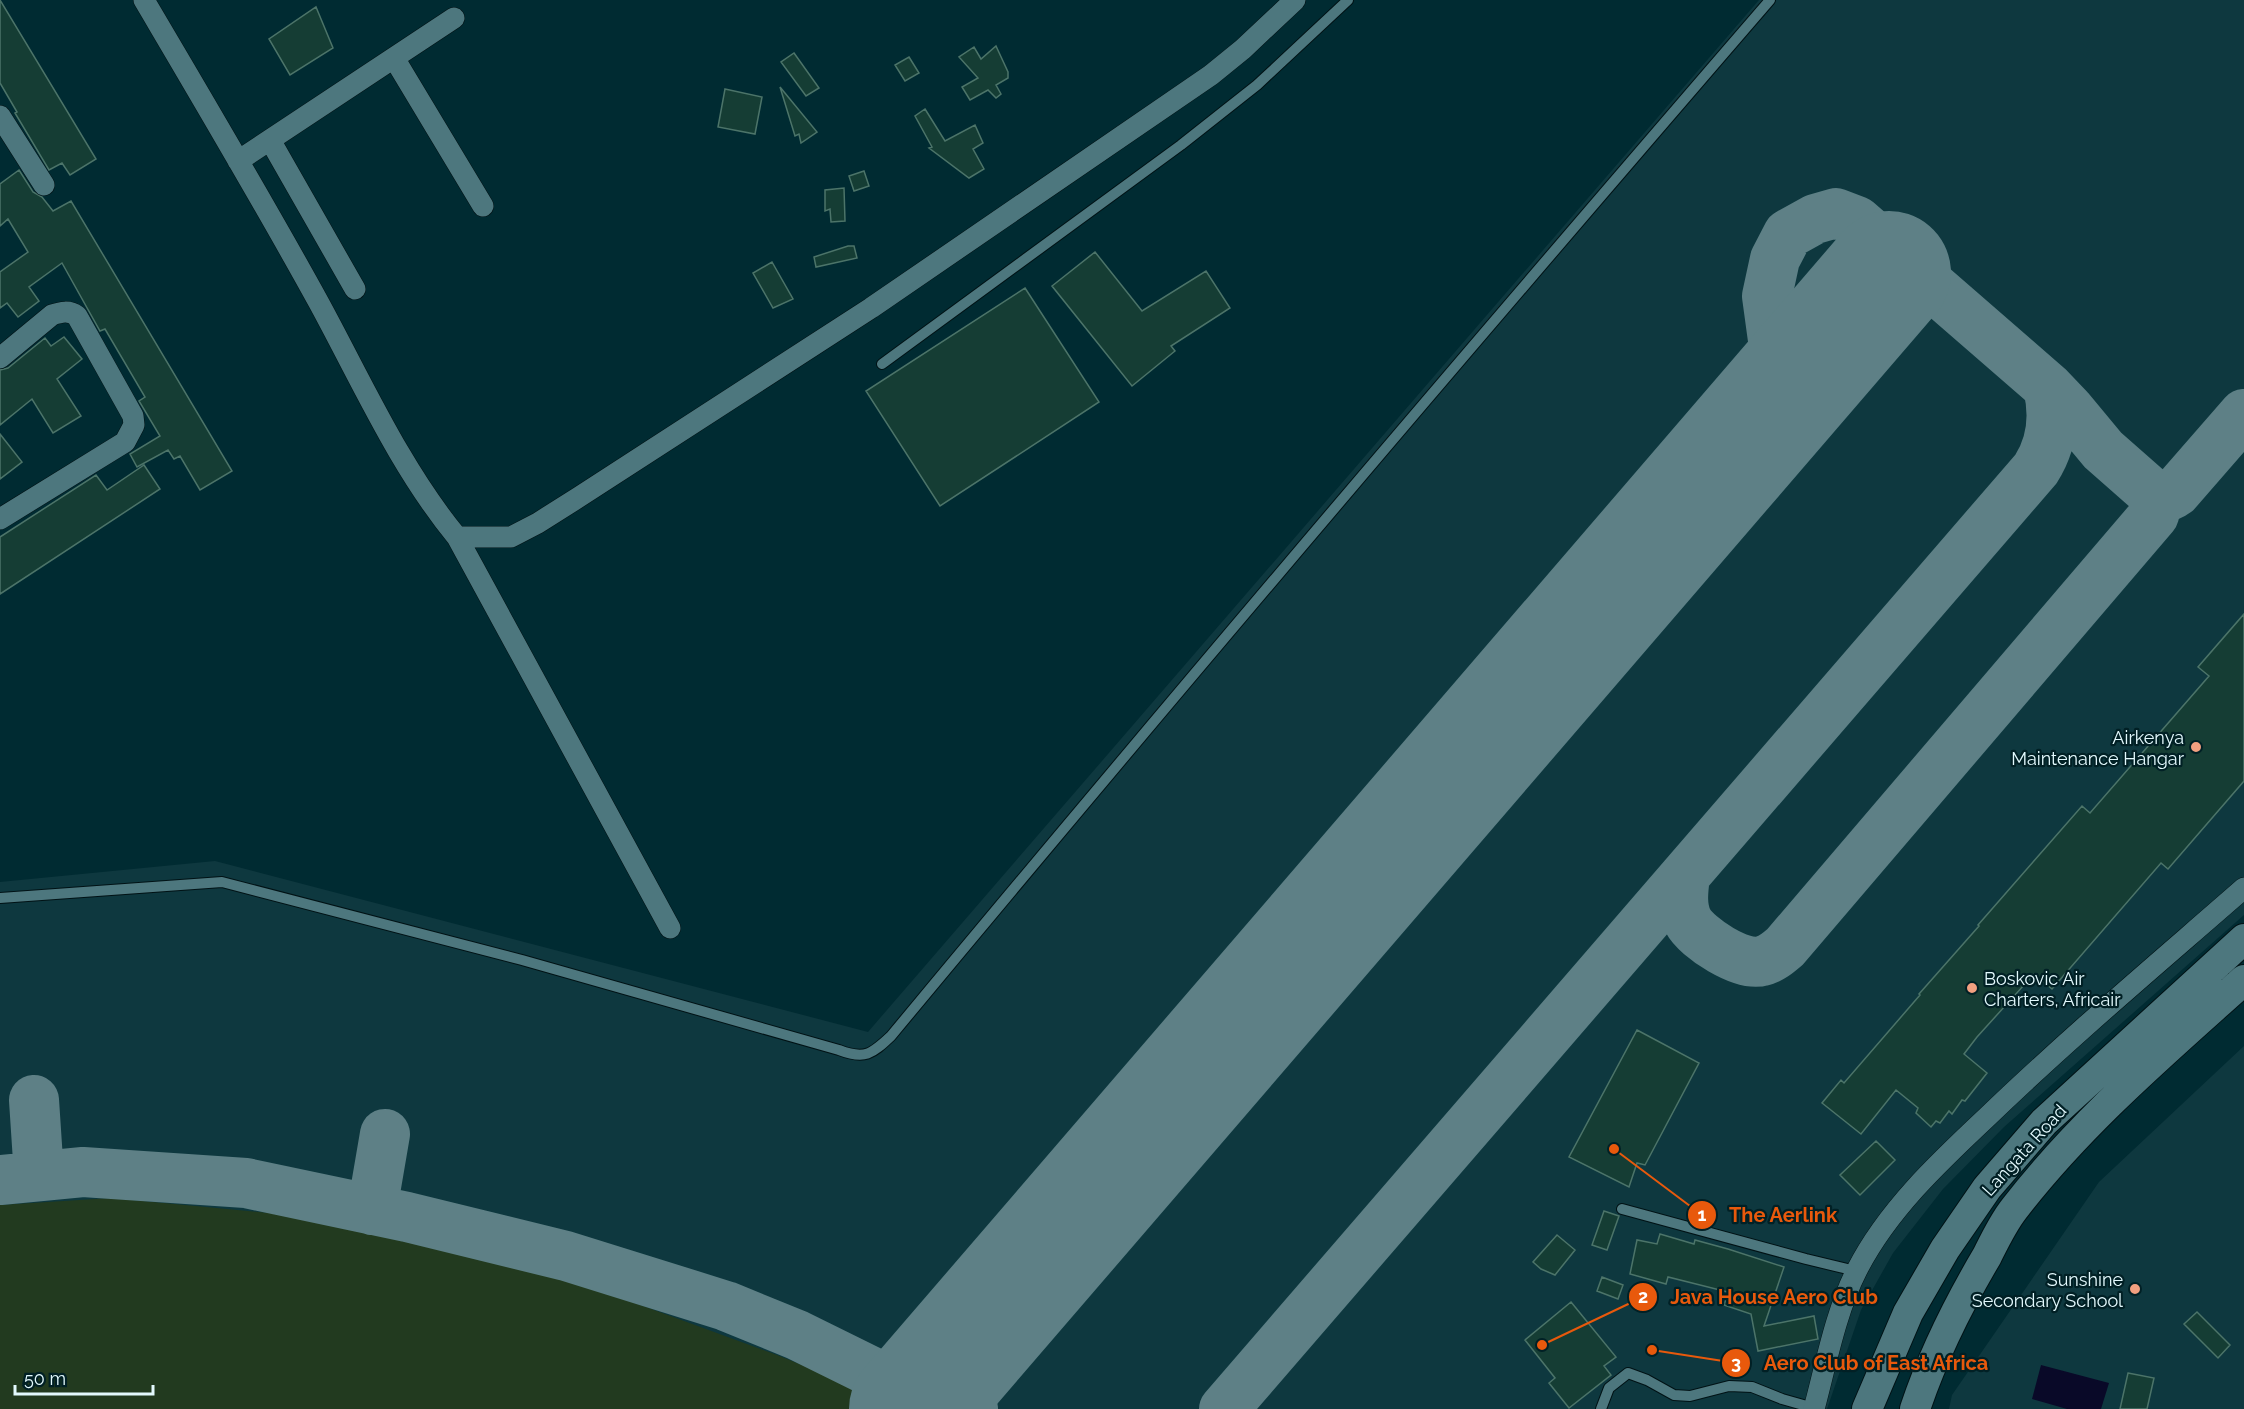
<svg xmlns="http://www.w3.org/2000/svg" width="2244" height="1409" font-family="Raleway,sans-serif">
<style>
.built{fill:#0e383f}
.green{fill:#223a1f}
.water{fill:#090928}
.lines{fill:none;stroke-linecap:round;stroke-linejoin:round}
.taxiway{stroke:#5e8086;stroke-width:50}
.runway{stroke:#5e8086;stroke-width:124}
.building{fill:#153d34;stroke:#4c7469;stroke-width:1.5}
.lane-casing{stroke:#001215;stroke-width:12}
.street-casing{stroke:#001215;stroke-width:22}
.secondary-casing{stroke:#001215;stroke-width:32}
.lane{stroke:#4d777e;stroke-width:10}
.street{stroke:#4d777e;stroke-width:21}
.secondary{stroke:#4d777e;stroke-width:30}
.poi-dot{fill:#f2a080;stroke:#012025;stroke-width:2}
.labels{text-anchor:middle;dominant-baseline:central;stroke-width:4.5;stroke-linejoin:round;paint-order:stroke}
.poi-label{font-size:18px;fill:#e3f9fd;stroke:#012025;text-anchor:end}
.street-label{font-size:18px;fill:#e3f9fd;stroke:#012025}
.leader{fill:none;stroke:#e8590c;stroke-width:2}
.callout-dot{fill:#e8590c;stroke:#012025;stroke-width:2}
.mark-label{font-size:18px;text-anchor:middle;font-weight:bold;fill:#fff}
.callout-label{font-size:20px;text-anchor:middle;font-weight:bold;fill:#e8590c;stroke:#012025;stroke-width:4.5;stroke-linejoin:round;paint-order:stroke}
</style>
<rect width="100%" height="100%" fill="#002b32"/>
<path class="built" d="M 1759,0 L 2244,0 L 2244,915 L 2004,1127 L 1943,1189 L 1893,1253 L 1861,1310 L 1827,1409 L 0,1409 L 0,882 L 215,861 L 868,1032 Z
M 2244,1046 L 2244,1409 L 1949,1409 L 1952,1395 L 2099,1182 Z"/>
<path class="green" d="M 111,1198 L 280,1214 L 482,1247 L 777,1355 L 877,1395 L 865,1409 L 0,1409 L 0,1205 Z"/>
<path class="water" d="M 2041,1365 L 2109,1383 L 2101,1409 L 2067,1409 L 2032,1399 Z"/>
<g class="lines">
<path class="taxiway" d="M 2153,494 C 2162,499 2168,498 2176,492 L 2244,414
M 1685,876 C 1683,891 1681,907 1688,921 C 1697,938 1742,967 1762,961 C 1771,959 1778,953 1785,947 L 2154,515 L 2157,504 L 2153,494 L 2103,450 L 2069,409 L 2048,387 L 1857,221 L 1836,213 L 1815,219 L 1788,234 L 1775,259 L 1767,296 L 1776,362
M 34,1100 L 39,1176
M 0,1180 L 83,1172 L 246,1183 L 407,1217 L 566,1256 L 726,1306 L 797,1335 L 872,1372 L 919,1400
M 372,1210 L 385,1134
M 973,1409 L 958,1387 C 962,1351 985,1326 1007,1297
M 1224,1409 L 2036,469 C 2052,444 2055,416 2048,387"/>
<path class="runway" d="M 911,1409 L 1889,273"/>
</g>
<path class="building" d="M 0,0 L 96,159 L 70,175 L 62,163 L 49,170 L 15,113 L 17,112 L 0,83 Z
M 316,7 L 333,48 L 290,75 L 269,39 Z
M 996,46 L 1008,72 L 1008,78 L 996,85 L 1001,94 L 996,98 L 988,90 L 970,100 L 962,87 L 978,78 L 959,57 L 974,47 L 981,59 Z
M 794,53 L 819,88 L 806,96 L 781,62 Z
M 909,57 L 919,73 L 905,81 L 895,65 Z
M 780,87 L 817,132 L 801,143 L 799,134 L 795,136 Z
M 725,89 L 762,97 L 755,134 L 718,127 Z
M 925,109 L 945,141 L 975,125 L 983,143 L 973,149 L 984,169 L 969,178 L 929,148 L 932,147 L 915,116 Z
M 19,170 L 33,192 L 42,197 L 53,211 L 71,201 L 232,471 L 200,490 L 180,456 L 174,459 L 168,450 L 137,467 L 130,454 L 160,436 L 139,401 L 145,397 L 105,329 L 100,331 L 62,263 L 29,287 L 39,301 L 18,317 L 7,303 L 0,308 L 0,272 L 28,252 L 8,219 L 0,226 L 0,184 Z
M 864,171 L 869,186 L 854,191 L 849,176 Z
M 844,188 L 845,221 L 831,222 L 830,209 L 825,211 L 825,190 Z
M 848,246 L 854,246 L 857,258 L 816,267 L 814,257 Z
M 1095,252 L 1142,311 L 1206,271 L 1230,308 L 1171,346 L 1175,351 L 1132,386 L 1052,286 Z
M 772,262 L 793,299 L 773,308 L 753,273 Z
M 1025,288 L 1099,402 L 940,506 L 866,391 Z
M 64,337 L 82,359 L 57,379 L 81,416 L 53,433 L 32,399 L 0,425 L 0,370 L 8,368 L 45,338 L 51,346 Z
M 0,434 L 22,462 L 0,479 Z
M 144,465 L 160,489 L 0,594 L 0,537 L 96,475 L 107,490 Z
M 2244,614 L 2244,781 L 2168,869 L 2161,863 L 2052,989 L 2034,974 L 1977,1037 L 1964,1054 L 1987,1073 L 1965,1101 L 1962,1100 L 1952,1114 L 1949,1111 L 1940,1123 L 1936,1121 L 1931,1127 L 1916,1113 L 1918,1108 L 1896,1090 L 1861,1134 L 1822,1103 L 1841,1080 L 1844,1083 L 1920,995 L 1919,994 L 1979,926 L 1978,925 L 2082,806 L 2090,813 L 2209,676 L 2198,667 Z
M 1637,1030 L 1699,1063 L 1645,1165 L 1637,1163 L 1629,1187 L 1569,1157 Z
M 1876,1141 L 1895,1160 L 1860,1195 L 1840,1175 Z
M 1604,1211 L 1619,1216 L 1607,1250 L 1592,1245 Z
M 1660,1234 L 1694,1244 L 1695,1240 L 1728,1249 L 1784,1267 L 1764,1326 L 1814,1316 L 1818,1339 L 1758,1351 L 1751,1314 L 1724,1305 L 1728,1292 L 1668,1277 L 1666,1284 L 1630,1274 L 1637,1240 L 1657,1244 Z
M 1557,1235 L 1575,1250 L 1555,1275 L 1541,1269 L 1533,1262 Z
M 1602,1277 L 1623,1285 L 1618,1299 L 1597,1291 Z
M 1571,1302 L 1616,1357 L 1604,1366 L 1611,1375 L 1569,1408 L 1549,1383 L 1555,1378 L 1525,1340 Z
M 2197,1312 L 2230,1345 L 2218,1358 L 2184,1324 Z
M 2128,1373 L 2154,1378 L 2147,1409 L 2120,1409 Z"/>
<g class="lines">
<defs>
<path id="lane" d="M 882,364 L 1181,145 L 1257,85 L 1348,0
M 0,898 L 222,882 L 522,960 L 839,1050 C 865,1060 872,1054 891,1036 C 1180,688 1474,343 1770,0
M 1622,1209 L 1806,1259 L 1856,1271
M 1601,1409 L 1609,1388 L 1628,1373 L 1647,1380 L 1674,1395 L 1690,1396 L 1729,1386 L 1752,1387 L 1782,1399 L 1814,1408"/>
<path id="street" d="M 144,0 C 203,100 263,201 319,303 C 362,382 400,468 457,537 L 511,537 L 538,523 L 579,497 L 871,308 L 1211,75 L 1243,49 L 1295,0
M 394,58 L 483,206
M 0,116 L 44,185
M 270,140 L 355,289
M 238,161 L 454,18
M 0,358 L 52,315 C 61,312 69,310 77,316 L 133,416 L 134,425 L 125,442 L 0,519
M 457,537 L 670,928
M 1814,1409 C 1826,1364 1836,1311 1857,1270 C 1887,1211 1938,1163 1986,1118 C 2069,1038 2157,964 2244,888"/>
<path id="secondary" d="M 1867,1409 L 1908,1313 L 1945,1249 L 1987,1188 L 2044,1122 L 2244,939
M 1915,1409 C 1933,1355 1958,1305 1987,1256 C 1995,1240 2003,1223 2014,1209 C 2080,1123 2164,1052 2244,980"/>
</defs>
<use href="#lane" class="lane-casing"/>
<use href="#street" class="street-casing"/>
<use href="#secondary" class="secondary-casing"/>
<use href="#lane" class="lane"/>
<use href="#street" class="street"/>
<use href="#secondary" class="secondary"/>
</g>
<g class="poi-dot">
<circle cx="2196" cy="747" r="6"/>
<circle cx="1972" cy="988" r="6"/>
<circle cx="2135" cy="1289" r="6"/>
</g>
<g class="labels">
<g class="poi-label">
<text x="2184" y="737">Airkenya<tspan x="2184" dy="21">Maintenance Hangar</tspan></text>
<text x="1984" y="978" text-anchor="start">Boskovic Air<tspan x="1984" dy="21">Charters, Africair</tspan></text>
<text x="2123" y="1279">Sunshine<tspan x="2123" dy="21">Secondary School</tspan></text>
</g>
<g class="street-label">
<text transform="translate(2024 1150) rotate(-48)">Langata Road</text>
</g>
</g>
<path class="leader" d="M1614 1149L1702 1215M1542 1345L1643 1297M1652 1350L1736 1363"/>
<g class="callout-dot">
<circle cx="1614" cy="1149" r="6"/>
<circle cx="1542" cy="1345" r="6"/>
<circle cx="1652" cy="1350" r="6"/>
<circle cx="1702" cy="1215" r="15"/>
<circle cx="1643" cy="1297" r="15"/>
<circle cx="1736" cy="1363" r="15"/>
</g>
<g class="mark-label">
<text x="1702" y="1221">1</text>
<text x="1643" y="1303">2</text>
<text x="1736" y="1369">3</text>
</g>
<g class="callout-label">
<text x="1783" y="1222">The Aerlink</text>
<text x="1774" y="1304">Java House Aero Club</text>
<text x="1876" y="1370">Aero Club of East Africa</text>
</g>
<path d="M15 1385v9h138v-9" fill="none" stroke="#e3f9fd" stroke-width="3"/>
<text x="24" y="1385" font-size="18" fill="#e3f9fd" stroke="#012025" stroke-width="4.5" paint-order="stroke">50 m</text>
</svg>
